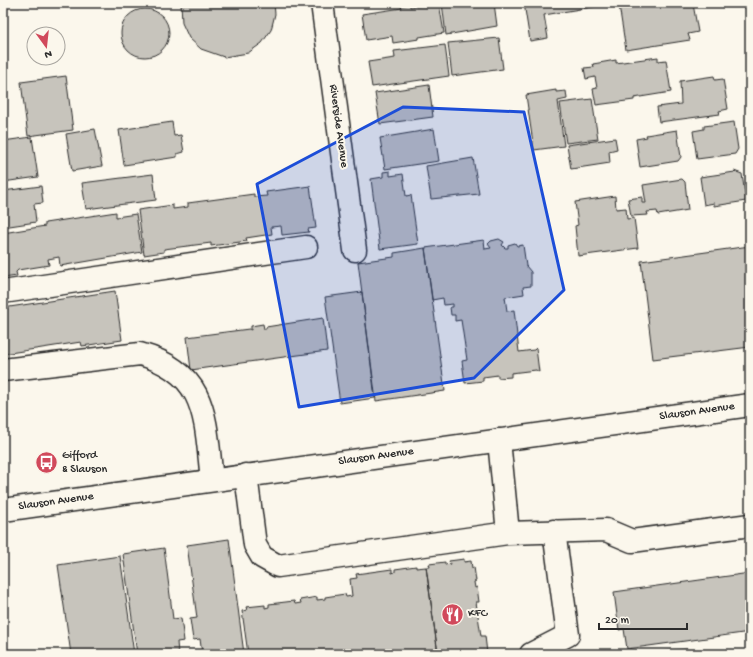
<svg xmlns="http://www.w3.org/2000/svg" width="753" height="657" font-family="'Gochi Hand',sans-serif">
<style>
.building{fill:#c7c4bc;stroke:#2b2b2b}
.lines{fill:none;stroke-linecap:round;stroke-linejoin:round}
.minor-casing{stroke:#2b2b2b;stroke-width:25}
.major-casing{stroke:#2b2b2b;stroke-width:25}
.minor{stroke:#fbf7ec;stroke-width:22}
.major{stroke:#fbf7ec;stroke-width:22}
.marked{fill:#1d4ed8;fill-opacity:0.2;stroke:#1d4ed8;stroke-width:3;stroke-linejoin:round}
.labels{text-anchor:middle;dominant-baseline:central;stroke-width:4;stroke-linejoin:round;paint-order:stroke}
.street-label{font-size:12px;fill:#2b2b2b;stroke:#fbf7ec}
.poi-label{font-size:12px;fill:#2b2b2b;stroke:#fbf7ec;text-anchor:start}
</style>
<rect width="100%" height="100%" fill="#fbf7ec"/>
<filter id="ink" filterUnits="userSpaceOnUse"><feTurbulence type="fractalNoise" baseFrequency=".025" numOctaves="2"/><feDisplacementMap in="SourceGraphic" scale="8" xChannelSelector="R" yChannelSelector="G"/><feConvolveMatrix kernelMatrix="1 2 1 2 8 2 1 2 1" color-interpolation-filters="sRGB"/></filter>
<g filter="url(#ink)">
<path class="building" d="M 181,3 L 274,3 L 275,14 L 271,30 L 262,43 L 248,53 L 224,57 L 201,49 L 189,38 L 182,23 Z
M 364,3 L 390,3 L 365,6 Z
M 439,3 L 444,33 L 419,37 L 419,39 L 393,43 L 392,36 L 366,40 L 362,14 L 402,8 L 401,6 L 410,4 L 410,7 Z
M 442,3 L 494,3 L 497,26 L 446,35 Z
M 524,3 L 598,3 L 598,6 L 544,15 L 548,38 L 530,41 Z
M 614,3 L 676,3 L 677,7 L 693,4 L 698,32 L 688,34 L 690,40 L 626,50 L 619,5 L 615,5 Z
M121 33a24 24 0 1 1 48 0a24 24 0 1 1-48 0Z
M 499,38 L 503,69 L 452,76 L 448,43 Z
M 445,45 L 449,76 L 372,87 L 368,62 L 395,58 L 394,51 Z
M 658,57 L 658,61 L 666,60 L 671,92 L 634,98 L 634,100 L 596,105 L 593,89 L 597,88 L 595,77 L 586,79 L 584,68 L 594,67 L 593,64 L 616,60 L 616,63 Z
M 66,76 L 73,130 L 28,136 L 21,82 Z
M 714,76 L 715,80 L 723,79 L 728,109 L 719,111 L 720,114 L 659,122 L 657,107 L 681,104 L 680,81 Z
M 429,85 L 433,117 L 380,124 L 375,93 Z
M 556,90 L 556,92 L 566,91 L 567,99 L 558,101 L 564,146 L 534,150 L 526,95 Z
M 592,99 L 598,139 L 566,143 L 560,103 Z
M 172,122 L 174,136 L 181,135 L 184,152 L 177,154 L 177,157 L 124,165 L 119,130 Z
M 734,122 L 738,149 L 735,154 L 697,159 L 693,131 L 704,129 L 704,126 Z
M 95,129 L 102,166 L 72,171 L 66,134 Z
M 434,129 L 439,161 L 385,169 L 380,138 Z
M 677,130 L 681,157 L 678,161 L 640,167 L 636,139 L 647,137 L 646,135 Z
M 32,137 L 38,177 L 3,182 L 3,141 Z
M 615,138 L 617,149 L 609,151 L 610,163 L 571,169 L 567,145 Z
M 473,158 L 479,194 L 431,199 L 426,166 Z
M 390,171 L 390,176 L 403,174 L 406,196 L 411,195 L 418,244 L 380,249 L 371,179 L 383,177 L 383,172 Z
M 734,171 L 742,174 L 746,201 L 714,206 L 714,203 L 704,205 L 700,177 L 735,172 Z
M 153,174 L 156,200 L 86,209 L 82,183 Z
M 682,179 L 685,182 L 688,210 L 658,215 L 657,211 L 647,212 L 648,215 L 631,216 L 628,199 L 642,197 L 642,203 L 646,203 L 643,185 Z
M 41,186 L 43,203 L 34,204 L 36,222 L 3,227 L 3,191 Z
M 310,186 L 316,228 L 308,229 L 309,232 L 282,235 L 281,226 L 271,227 L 272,234 L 246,238 L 247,241 L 211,246 L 211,243 L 164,249 L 164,252 L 144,255 L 138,210 L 173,205 L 173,209 L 188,207 L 188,203 L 254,194 L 254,197 L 267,196 L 266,192 Z
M 615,196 L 616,209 L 626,208 L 627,219 L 634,218 L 638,248 L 578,256 L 575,226 L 578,225 L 575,202 Z
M 116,212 L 116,217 L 136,214 L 142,252 L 60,266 L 59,257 L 48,259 L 49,265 L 18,270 L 16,272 L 17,276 L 3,278 L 3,233 L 45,226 L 45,223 Z
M 499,239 L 504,242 L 502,245 L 505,248 L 508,248 L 508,245 L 515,243 L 517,246 L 523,245 L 526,266 L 531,272 L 531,286 L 523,287 L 524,294 L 505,297 L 507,311 L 514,310 L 519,352 L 534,350 L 536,348 L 539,372 L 536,370 L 511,373 L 511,377 L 498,378 L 498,375 L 483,377 L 483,381 L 465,383 L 462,361 L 467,360 L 461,320 L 455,321 L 455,315 L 451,315 L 450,307 L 453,307 L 453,304 L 444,305 L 443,298 L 432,300 L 425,248 L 484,240 L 485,249 L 491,248 L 488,244 L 491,241 Z
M 750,246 L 750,347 L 653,359 L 641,261 Z
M 425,248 L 445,391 L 376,401 L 358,262 L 394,257 L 394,253 Z
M 115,291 L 122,340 L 82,346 L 81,342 L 3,354 L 3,308 Z
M 362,292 L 375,398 L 340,403 L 325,297 Z
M 323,318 L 327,351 L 191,370 L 187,337 L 249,329 L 251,330 L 251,326 L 263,324 L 264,329 L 266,329 L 266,327 Z
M 229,539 L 244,654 L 202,654 L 200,639 L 193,640 L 190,619 L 197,618 L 187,545 Z
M 164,548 L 173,619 L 181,618 L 184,641 L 177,642 L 178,654 L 137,654 L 123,554 Z
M 120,556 L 134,654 L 71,654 L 58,565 Z
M 464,559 L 464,562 L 471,561 L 472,568 L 474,567 L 476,581 L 474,582 L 475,588 L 477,587 L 479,602 L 476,602 L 481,636 L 485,636 L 487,653 L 438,654 L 426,567 L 430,567 L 429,564 L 445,562 L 445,565 L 450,564 L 449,561 Z
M 416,566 L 416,568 L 426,567 L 438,654 L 248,654 L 242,611 L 247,610 L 246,607 L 265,605 L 265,608 L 269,607 L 269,604 L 294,601 L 295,604 L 301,603 L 300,600 L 317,597 L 317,600 L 325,599 L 325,597 L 345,594 L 346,597 L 352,596 L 350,579 L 357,578 L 356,574 L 392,569 L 392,573 L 395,572 L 395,569 Z
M 750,573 L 750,632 L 627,649 L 624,629 L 619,630 L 614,592 Z
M 688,649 L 688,654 L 658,654 L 658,652 Z"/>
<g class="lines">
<defs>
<path id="minor" d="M 322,3 L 355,250
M 3,292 L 306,247
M 3,370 L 140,354 C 209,373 205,421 212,480
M 499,440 L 508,533
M 246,475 L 255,545 L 262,557 L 278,566 L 508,533 L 606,530 L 632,541 L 750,525
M 531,654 L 568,635 L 554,531"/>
<path id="major" d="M 3,510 L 750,405"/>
</defs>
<use href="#minor" class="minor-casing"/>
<use href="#major" class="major-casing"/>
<use href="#minor" class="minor"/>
<use href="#major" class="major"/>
</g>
</g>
<path class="marked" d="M 403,107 L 524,112 L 564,290 L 474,378 L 299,407 L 257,184 Z"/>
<defs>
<symbol id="bus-disc" viewBox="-11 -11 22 22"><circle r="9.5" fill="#d1495b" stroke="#fbf7ec"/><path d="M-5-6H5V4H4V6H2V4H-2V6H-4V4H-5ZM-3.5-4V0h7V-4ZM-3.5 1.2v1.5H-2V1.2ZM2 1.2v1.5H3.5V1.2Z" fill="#fff"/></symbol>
<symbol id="restaurant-disc" viewBox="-11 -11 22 22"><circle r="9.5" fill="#d1495b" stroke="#fbf7ec"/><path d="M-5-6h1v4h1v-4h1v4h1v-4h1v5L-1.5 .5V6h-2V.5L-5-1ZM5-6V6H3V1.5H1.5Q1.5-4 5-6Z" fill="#fff"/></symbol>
</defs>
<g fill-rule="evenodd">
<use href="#bus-disc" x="34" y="450" width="25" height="25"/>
<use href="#restaurant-disc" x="440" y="602" width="25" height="25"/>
</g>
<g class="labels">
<g class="street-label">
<text transform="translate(338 126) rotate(82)">Riverside Avenue</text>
<text transform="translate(697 412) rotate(-8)">Slauson Avenue</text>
<text transform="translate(376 457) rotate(-8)">Slauson Avenue</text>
<text transform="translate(56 502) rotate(-8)">Slauson Avenue</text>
</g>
<g class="poi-label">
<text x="62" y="456">Gifford<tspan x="62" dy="14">&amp; Slauson</tspan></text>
<text x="468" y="614">KFC</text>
</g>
</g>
<rect width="753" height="657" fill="none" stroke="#fbf7ec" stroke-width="16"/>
<rect x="8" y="8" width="737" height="641" fill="none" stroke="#2b2b2b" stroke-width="1.5" filter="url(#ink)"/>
<g transform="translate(46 46) rotate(165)"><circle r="19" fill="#fbf7ec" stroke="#a8a59f"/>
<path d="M0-3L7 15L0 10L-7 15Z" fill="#d1495b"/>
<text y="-6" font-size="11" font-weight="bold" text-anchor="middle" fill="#2b2b2b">N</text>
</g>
<path d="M599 623v6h88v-6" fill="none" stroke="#2b2b2b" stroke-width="2"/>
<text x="605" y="623" font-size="12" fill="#2b2b2b" stroke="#fbf7ec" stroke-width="3" paint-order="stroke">20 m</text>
</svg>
